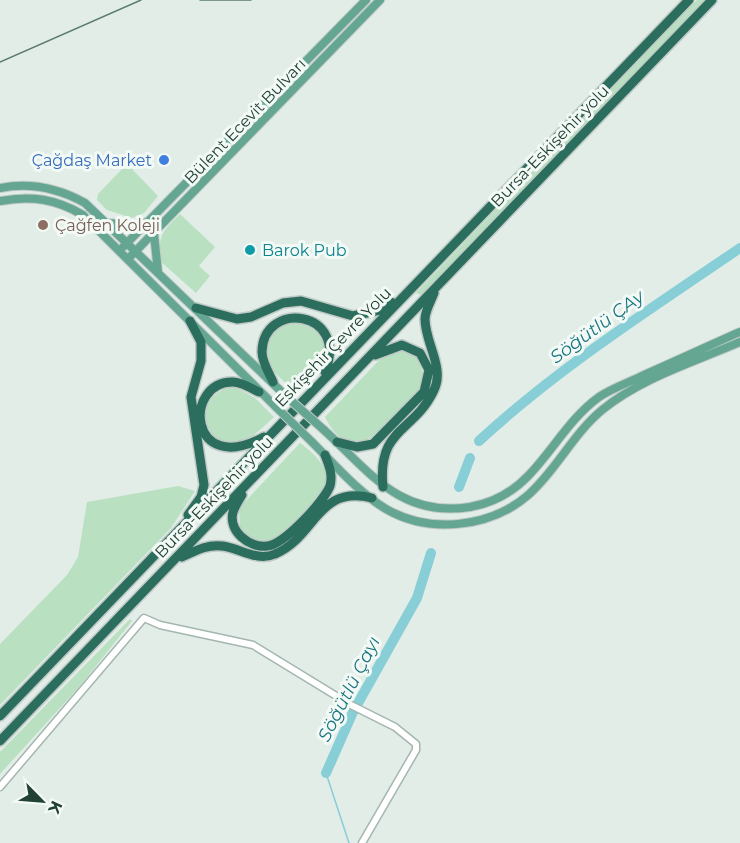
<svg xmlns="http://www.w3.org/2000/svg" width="740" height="843" font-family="Montserrat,sans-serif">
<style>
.green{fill:#bae0c2}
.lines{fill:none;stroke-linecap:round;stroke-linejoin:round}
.stream{stroke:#87ced6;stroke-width:1.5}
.river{stroke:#87ced6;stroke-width:10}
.minor-casing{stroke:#a4b6af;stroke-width:9}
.major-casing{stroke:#c1cac7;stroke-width:10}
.highway-casing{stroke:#c1cac7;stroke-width:12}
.minor{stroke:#fff;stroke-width:6}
.major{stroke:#64a691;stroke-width:8}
.highway{stroke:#2b6e5d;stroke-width:9}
.tram{stroke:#5b7b71;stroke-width:1.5}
.major-bridge-casing{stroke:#c1cac7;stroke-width:10;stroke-linecap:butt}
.major-bridge{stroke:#64a691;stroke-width:8}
.shop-dot{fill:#3f7fe0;stroke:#f3faf6;stroke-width:2}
.education-dot{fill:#8d6e63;stroke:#f3faf6;stroke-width:2}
.culture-dot{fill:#0f9aa8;stroke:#f3faf6;stroke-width:2}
.labels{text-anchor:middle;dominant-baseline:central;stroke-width:6;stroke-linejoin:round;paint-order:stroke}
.street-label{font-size:16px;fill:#214036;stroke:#f3faf6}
.shop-label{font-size:16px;fill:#366cbe;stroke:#f3faf6;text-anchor:end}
.education-label{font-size:16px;fill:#785e54;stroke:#f3faf6;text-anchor:start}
.culture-label{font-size:16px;fill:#0d838f;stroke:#f3faf6;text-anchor:start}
.water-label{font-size:18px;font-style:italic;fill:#177480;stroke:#f3faf6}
</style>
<rect width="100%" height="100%" fill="#e2ede8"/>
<path class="green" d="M 697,0 L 706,0 L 422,295 L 416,293 Z
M 122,169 L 132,169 L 158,196 L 144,213 L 132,218 L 107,210 L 97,200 L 98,194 Z
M 180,214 L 215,247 L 199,266 L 210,276 L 196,293 L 160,261 C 158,235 162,232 180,214 Z
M 298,321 C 347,343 323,364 296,393 L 272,370 L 266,348 C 271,330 279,324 298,321 Z
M 395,350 L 407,351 L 418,357 L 424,379 L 420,389 C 395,415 354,477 325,417 L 383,356 Z
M 233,386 L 255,398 L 274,417 C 264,426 254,437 241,443 C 211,456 183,400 233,386 Z
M 300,443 C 353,481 313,502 281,536 L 272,541 L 251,541 L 240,528 L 239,508 Z
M 178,486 L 195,491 L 171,528 L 0,705 L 0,644 L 67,575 L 78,557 L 87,502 Z
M 130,619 L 132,621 L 80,686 L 0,774 L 0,752 Z"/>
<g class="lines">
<path class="stream" d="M 326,773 L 349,843"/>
<path class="river" d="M 479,441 C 559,367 651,309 740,248
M 459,487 L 470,458
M 326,773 L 353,712 L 417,598 L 431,553"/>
<defs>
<path id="minor" d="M 0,787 L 144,618 L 160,625 L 253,645 L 351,705 L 395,727 L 416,744 L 416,750 L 362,843"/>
<path id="major" d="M 0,188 C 31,182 58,188 85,203 L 287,397
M 0,201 C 31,195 56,199 83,215 L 277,408
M 106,223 L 139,225 L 147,222
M 154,234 L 158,272
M 123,247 L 366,0
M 128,259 L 380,0
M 324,430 C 370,472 400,518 470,507 C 492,503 513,492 529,475 C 553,450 570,418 599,397 C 612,388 630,382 644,375 C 676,361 708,346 740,332
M 312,442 C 334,464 359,493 386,509 C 429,534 489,528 527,496 C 556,471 572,435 602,410 C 641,378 694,362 740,342"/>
<path id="highway" d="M 196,308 L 237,319 L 251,317 L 283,303 L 301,301 L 353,316 L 380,310 L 391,302
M 273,382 C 269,373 262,362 262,352 C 263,299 350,310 325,372
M 259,392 C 251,388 241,382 233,382 C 183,381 188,478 264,437
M 337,442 L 357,447 L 373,444 L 424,392 L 429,370 L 420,353 L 402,345 L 375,355
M 383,487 C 377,427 414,433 434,390 C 445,368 425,343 425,319 C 425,311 431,301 434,293
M 242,495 C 239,500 235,506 233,512 C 228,531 249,548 267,546 C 284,545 324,501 330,486 C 333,475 329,465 325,455
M 188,515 L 201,497 L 204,485 L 191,397 L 201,361 L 201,342 L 190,321
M 182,557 C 195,551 207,544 222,546 C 240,548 257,562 275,554 C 316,537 317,484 372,498
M 0,716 L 689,0
M 0,741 L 712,0"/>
</defs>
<use href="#minor" class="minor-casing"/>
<use href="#major" class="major-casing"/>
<use href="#highway" class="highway-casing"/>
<use href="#minor" class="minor"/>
<use href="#major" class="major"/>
<use href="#highway" class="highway"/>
<path class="tram" d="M 200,0 L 251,0
M 0,62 L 141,0"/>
<defs>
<path id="major-bridge" d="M 287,397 L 324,430
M 277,408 L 312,442"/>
</defs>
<use href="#major-bridge" class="major-bridge-casing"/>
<use href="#major-bridge" class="major-bridge"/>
</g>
<circle class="shop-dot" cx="164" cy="160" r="6"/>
<circle class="education-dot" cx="43" cy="225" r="6"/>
<circle class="culture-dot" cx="250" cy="250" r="6"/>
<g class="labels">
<g class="street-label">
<text transform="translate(245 121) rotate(-46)">Bülent Ecevit Bulvarı</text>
<text transform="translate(550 146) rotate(-46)">Bursa-Eskişehir yolu</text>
<text transform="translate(333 347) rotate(-46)">Eskişehir Çevre Yolu</text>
<text transform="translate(214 497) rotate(-46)">Bursa-Eskişehir yolu</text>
</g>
<g class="shop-label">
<text x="152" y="160">Çağdaş Market</text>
</g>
<g class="education-label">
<text x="55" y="225">Çağfen Koleji</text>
</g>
<g class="culture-label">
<text x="262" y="250">Barok Pub</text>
</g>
<g class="water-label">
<text transform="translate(597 327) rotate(-36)">Söğütlü ÇAy</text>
<text transform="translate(349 689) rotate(-63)">Söğütlü Çayı</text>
</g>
</g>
<g transform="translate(42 801) rotate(115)" stroke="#f3faf6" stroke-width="4.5" paint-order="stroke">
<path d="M0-4.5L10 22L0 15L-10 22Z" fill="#214036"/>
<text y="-9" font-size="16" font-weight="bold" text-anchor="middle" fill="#214036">K</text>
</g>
</svg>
